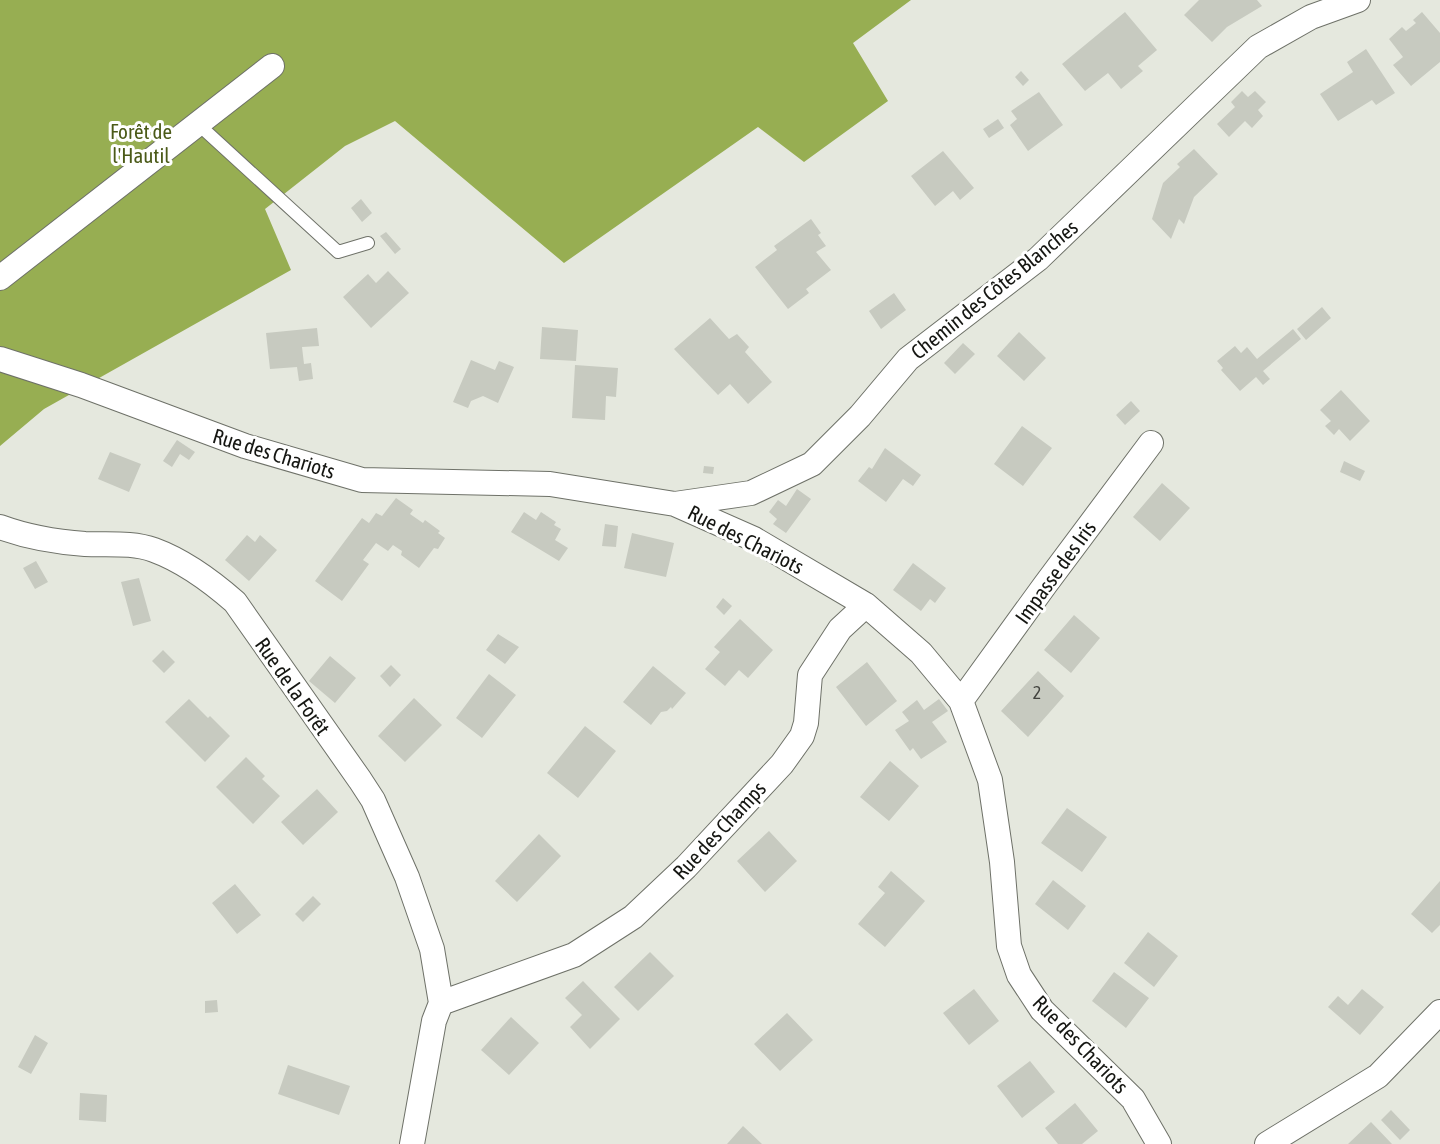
<svg xmlns="http://www.w3.org/2000/svg" width="1440" height="1144" font-family="'Asap Condensed',sans-serif">
<style>
.forest{fill:#97ae52}
.building{fill:#c7cac0}
.lines{fill:none;stroke-linecap:round;stroke-linejoin:round}
.lane-casing{stroke:#6e7168;stroke-width:14}
.street-casing{stroke:#6e7168;stroke-width:26}
.lane{stroke:#fff;stroke-width:12}
.street{stroke:#fff;stroke-width:24}
.labels{text-anchor:middle;dominant-baseline:central;stroke-width:6;stroke-linejoin:round;paint-order:stroke}
.number-label{font-size:18px;fill:#42433e}
.park-label{font-size:21px;fill:#4b5a18;stroke:#fff}
.street-label{font-size:21px;fill:#151612;stroke:#fff}
</style>
<rect width="100%" height="100%" fill="#e5e8de"/>
<path class="forest" d="M 0,0 L 911,0 L 853,43 L 888,101 L 804,162 L 758,127 L 564,263 L 395,121 L 345,146 L 265,209 L 291,270 L 44,409 L 0,446 Z"/>
<path class="building" d="M 1199,0 L 1257,0 L 1262,6 L 1227,27 L 1212,42 L 1184,15 Z
M 1125,12 L 1157,50 L 1138,66 L 1143,71 L 1121,89 L 1108,73 L 1085,91 L 1062,64 Z
M 1422,12 L 1440,33 L 1440,62 L 1411,86 L 1393,65 L 1403,57 L 1389,39 L 1402,27 L 1406,31 L 1416,23 L 1413,20 Z
M 1366,49 L 1395,93 L 1376,105 L 1372,100 L 1338,121 L 1320,94 L 1353,72 L 1347,62 Z
M 1021,71 L 1029,80 L 1023,86 L 1015,77 Z
M 1242,91 L 1248,97 L 1255,91 L 1266,102 L 1258,110 L 1263,116 L 1252,128 L 1245,121 L 1229,137 L 1217,124 L 1235,107 L 1231,102 Z
M 1039,92 L 1063,125 L 1028,151 L 1010,125 L 1017,119 L 1011,111 Z
M 998,119 L 1004,128 L 989,138 L 983,129 Z
M 1194,149 L 1218,174 L 1194,197 L 1184,224 L 1179,219 L 1171,239 L 1152,219 L 1163,183 L 1180,167 L 1177,164 Z
M 943,151 L 974,188 L 960,200 L 953,191 L 935,206 L 911,176 Z
M 361,199 L 372,213 L 362,222 L 351,208 Z
M 811,219 L 821,233 L 818,235 L 826,246 L 816,252 L 831,270 L 806,289 L 809,293 L 788,309 L 755,267 L 777,250 L 774,246 Z
M 386,232 L 401,249 L 395,254 L 380,236 Z
M 388,271 L 409,293 L 371,328 L 343,297 L 368,274 L 376,283 Z
M 894,293 L 906,310 L 881,329 L 869,311 Z
M 1322,307 L 1331,318 L 1306,340 L 1297,329 Z
M 710,318 L 729,339 L 737,334 L 749,347 L 745,352 L 772,382 L 748,404 L 730,384 L 718,395 L 674,349 Z
M 542,327 L 578,330 L 576,361 L 540,359 Z
M 317,328 L 319,346 L 302,347 L 304,364 L 311,363 L 313,379 L 299,381 L 297,367 L 270,369 L 266,333 Z
M 1293,329 L 1301,339 L 1263,371 L 1270,379 L 1263,385 L 1256,377 L 1240,391 L 1221,370 L 1223,368 L 1217,361 L 1235,346 L 1241,353 L 1247,347 L 1257,359 Z
M 1019,332 L 1046,358 L 1024,381 L 997,356 Z
M 963,343 L 975,354 L 955,374 L 944,363 Z
M 471,360 L 495,370 L 499,361 L 514,367 L 498,403 L 483,396 L 471,401 L 468,408 L 453,402 Z
M 575,365 L 618,368 L 616,397 L 606,396 L 605,420 L 572,418 Z
M 1341,390 L 1370,421 L 1350,441 L 1339,429 L 1334,435 L 1325,426 L 1331,421 L 1320,410 Z
M 1131,401 L 1140,411 L 1125,425 L 1116,415 Z
M 1022,426 L 1052,448 L 1023,486 L 994,464 Z
M 177,440 L 195,452 L 189,460 L 180,454 L 172,467 L 163,461 Z
M 885,448 L 921,475 L 913,486 L 903,479 L 886,502 L 858,481 L 869,467 L 872,469 Z
M 110,452 L 141,464 L 129,492 L 98,479 Z
M 1344,461 L 1365,471 L 1360,481 L 1340,472 Z
M 704,466 L 714,467 L 713,474 L 703,473 Z
M 1162,483 L 1190,508 L 1160,541 L 1133,517 Z
M 797,489 L 811,499 L 786,533 L 773,524 L 777,519 L 769,512 L 778,500 L 786,506 Z
M 396,498 L 413,510 L 410,514 L 423,523 L 425,520 L 440,531 L 438,533 L 445,538 L 438,549 L 434,548 L 419,568 L 401,555 L 402,551 L 393,545 L 388,551 L 376,543 L 363,560 L 369,564 L 342,601 L 315,581 L 362,518 L 369,523 L 376,513 L 382,516 Z
M 524,512 L 536,520 L 541,512 L 556,522 L 554,525 L 561,529 L 555,540 L 568,548 L 559,561 L 511,532 Z
M 605,524 L 618,526 L 616,547 L 602,546 Z
M 632,533 L 674,543 L 666,577 L 624,568 Z
M 247,535 L 255,542 L 260,535 L 277,550 L 249,581 L 225,560 Z
M 36,561 L 48,582 L 35,589 L 23,568 Z
M 913,563 L 946,588 L 935,603 L 930,599 L 921,611 L 893,590 Z
M 139,578 L 151,621 L 133,626 L 121,582 Z
M 723,598 L 732,606 L 724,615 L 716,607 Z
M 1074,615 L 1100,638 L 1071,673 L 1044,650 Z
M 740,619 L 773,650 L 748,678 L 739,670 L 725,686 L 705,669 L 720,652 L 714,647 Z
M 498,634 L 519,647 L 505,664 L 486,650 Z
M 163,650 L 175,662 L 164,673 L 152,661 Z
M 330,656 L 356,678 L 335,703 L 309,681 Z
M 867,662 L 897,701 L 866,726 L 836,687 Z
M 391,665 L 401,675 L 390,687 L 380,676 Z
M 653,666 L 686,693 L 672,709 L 671,707 L 667,711 L 661,712 L 651,725 L 623,702 Z
M 1038,671 L 1064,696 L 1028,737 L 1001,711 Z
M 489,674 L 516,695 L 482,738 L 456,718 Z
M 414,698 L 442,725 L 405,762 L 378,736 Z
M 189,699 L 208,718 L 210,716 L 230,736 L 205,762 L 165,722 Z
M 939,699 L 948,711 L 932,722 L 947,742 L 921,759 L 913,748 L 910,751 L 895,730 L 909,721 L 902,712 L 917,700 L 924,710 Z
M 585,726 L 616,751 L 578,798 L 547,773 Z
M 246,757 L 265,776 L 262,779 L 280,796 L 253,824 L 216,787 Z
M 890,761 L 919,786 L 889,821 L 860,797 Z
M 317,789 L 338,812 L 303,845 L 281,822 Z
M 1067,808 L 1107,837 L 1082,872 L 1041,843 Z
M 769,831 L 797,861 L 765,892 L 737,861 Z
M 539,834 L 561,856 L 517,902 L 495,881 Z
M 891,871 L 925,901 L 885,947 L 858,924 L 885,893 L 878,887 Z
M 1053,880 L 1086,906 L 1068,930 L 1035,904 Z
M 1440,881 L 1440,925 L 1432,933 L 1411,914 Z
M 235,884 L 261,915 L 237,934 L 212,903 Z
M 313,896 L 321,904 L 303,922 L 295,914 Z
M 1148,932 L 1178,956 L 1154,987 L 1124,963 Z
M 650,952 L 674,976 L 638,1011 L 614,987 Z
M 1114,972 L 1149,998 L 1126,1028 L 1092,1001 Z
M 583,981 L 620,1019 L 590,1049 L 570,1027 L 582,1015 L 565,998 Z
M 974,989 L 999,1021 L 969,1045 L 943,1013 Z
M 1362,989 L 1384,1007 L 1360,1035 L 1328,1007 L 1338,996 L 1348,1005 Z
M 217,1000 L 218,1012 L 205,1013 L 205,1001 Z
M 787,1013 L 813,1040 L 780,1071 L 754,1044 Z
M 511,1017 L 539,1043 L 509,1075 L 481,1050 Z
M 35,1035 L 48,1043 L 31,1074 L 18,1067 Z
M 1030,1061 L 1055,1092 L 1022,1118 L 997,1086 Z
M 288,1065 L 350,1086 L 339,1115 L 278,1094 Z
M 80,1093 L 107,1095 L 106,1122 L 79,1120 Z
M 1075,1103 L 1098,1131 L 1082,1144 L 1058,1144 L 1045,1128 Z
M 1391,1110 L 1410,1130 L 1400,1140 L 1381,1120 Z
M 1371,1122 L 1392,1144 L 1348,1144 Z
M 743,1126 L 762,1144 L 727,1144 Z"/>
<g class="lines">
<defs>
<path id="lane" d="M 198,124 L 338,252 L 368,243"/>
<path id="street" d="M 0,278 L 272,66
M 0,359 L 81,385 L 245,446 L 362,480 L 550,484 L 675,504 L 754,539 L 866,605 L 921,653 L 961,701 L 990,780 L 1002,862 L 1009,946 L 1019,975 L 1042,1010 L 1133,1099 L 1159,1144
M 675,504 L 751,493 L 812,464 L 860,416 L 908,359 L 1038,259 L 1258,47 L 1311,17 L 1358,0
M 0,527 C 27,537 57,542 85,544 C 108,545 132,542 154,550 C 184,561 211,581 235,602 L 360,780 L 373,800 L 407,877 L 432,949 L 441,1003 L 434,1021 L 412,1144
M 961,701 L 1045,585 L 1151,443
M 441,1003 L 574,955 L 633,917 L 686,867 L 782,764 L 802,736 L 806,723 L 810,675 L 840,629 L 866,605
M 1267,1144 L 1378,1076 L 1440,1012"/>
</defs>
<use href="#lane" class="lane-casing"/>
<use href="#street" class="street-casing"/>
<use href="#lane" class="lane"/>
<use href="#street" class="street"/>
</g>
<g class="labels">
<g class="number-label">
<text x="1037" y="692">2</text>
</g>
<g class="park-label">
<text x="141" y="131">Forêt de<tspan x="141" dy="24">l'Hautil</tspan></text>
</g>
<g class="street-label">
<text transform="translate(994 289) rotate(-39)">Chemin des Côtes Blanches</text>
<text transform="translate(274 453) rotate(17)">Rue des Chariots</text>
<text transform="translate(746 539) rotate(27)">Rue des Chariots</text>
<text transform="translate(1055 572) rotate(-54)">Impasse des Iris</text>
<text transform="translate(293 686) rotate(55)">Rue de la Forêt</text>
<text transform="translate(719 830) rotate(-47)">Rue des Champs</text>
<text transform="translate(1081 1044) rotate(46)">Rue des Chariots</text>
</g>
</g>
</svg>
